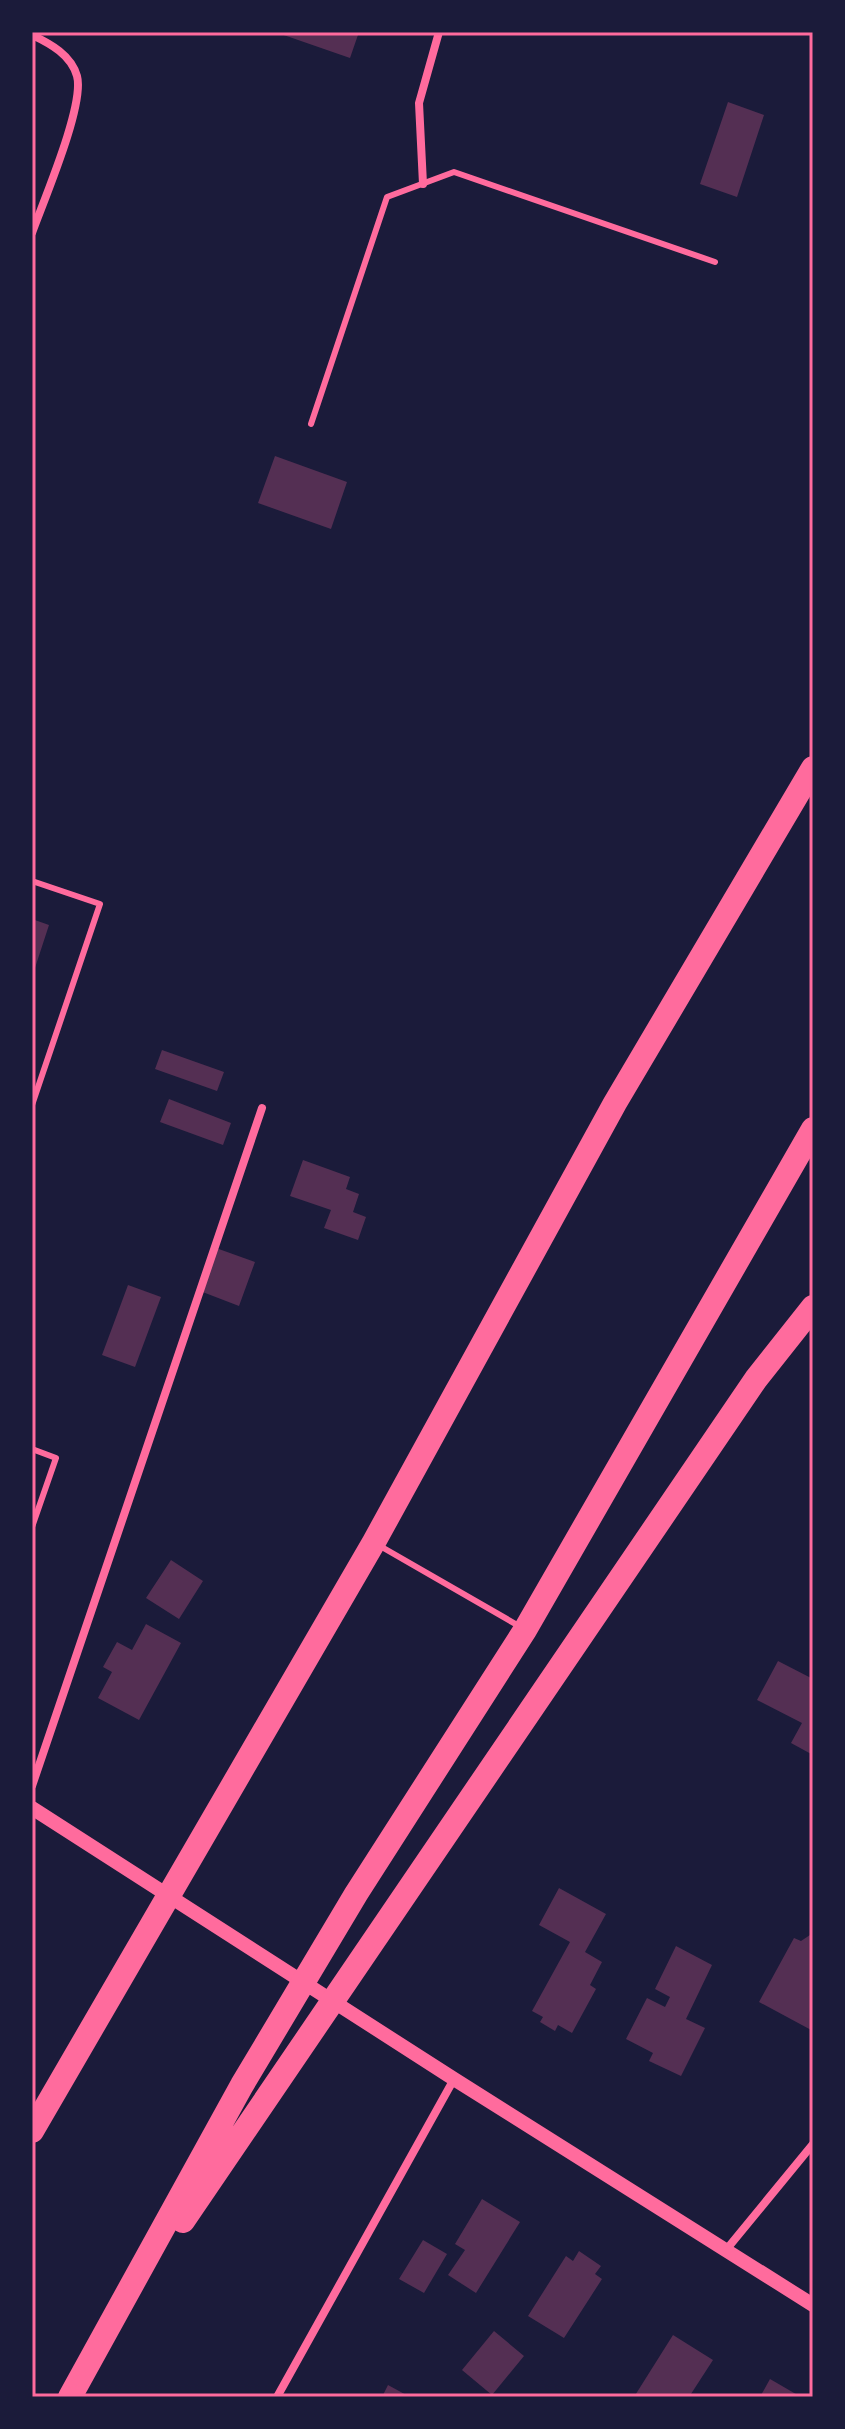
<svg xmlns="http://www.w3.org/2000/svg" width="845" height="2429" font-family="'Roboto Serif',serif">
<style>
.building{fill:#542f53}
.lines{fill:none;stroke-linecap:round;stroke-linejoin:round}
.service{stroke:#ff6b9d;stroke-width:6}
.minor{stroke:#ff6b9d;stroke-width:8}
.tertiary{stroke:#ff6b9d;stroke-width:14}
.motorway{stroke:#ff6b9d;stroke-width:24}
.neatline{fill:none;stroke:#ff6b9d;stroke-width:3}
</style>
<rect width="100%" height="100%" fill="#1b1b3a"/>
<path class="building" d="M 275,32 L 359,32 L 350,58 Z
M 728,102 L 764,115 L 737,197 L 700,184 Z
M 275,456 L 347,482 L 331,529 L 258,503 Z
M 32,919 L 49,925 L 33,974 L 32,974 Z
M 162,1050 L 224,1072 L 217,1091 L 155,1069 Z
M 169,1099 L 231,1123 L 223,1145 L 160,1122 Z
M 303,1160 L 350,1177 L 346,1189 L 359,1194 L 353,1212 L 366,1217 L 358,1240 L 324,1228 L 331,1210 L 290,1196 Z
M 216,1248 L 255,1262 L 239,1306 L 200,1291 Z
M 128,1285 L 161,1297 L 135,1367 L 102,1355 Z
M 171,1560 L 203,1581 L 179,1619 L 146,1598 Z
M 146,1624 L 181,1643 L 139,1720 L 98,1698 L 112,1672 L 103,1667 L 117,1642 L 132,1650 Z
M 778,1661 L 813,1679 L 813,1755 L 791,1743 L 802,1723 L 757,1700 Z
M 559,1888 L 606,1914 L 585,1952 L 602,1962 L 590,1985 L 596,1989 L 572,2033 L 558,2025 L 555,2031 L 540,2022 L 543,2017 L 532,2011 L 570,1942 L 539,1925 Z
M 813,1933 L 813,2031 L 759,2002 L 794,1938 L 801,1941 Z
M 676,1946 L 712,1965 L 686,2019 L 705,2028 L 681,2076 L 649,2061 L 653,2053 L 626,2039 L 647,1998 L 665,2007 L 670,1997 L 655,1989 Z
M 482,2199 L 520,2222 L 476,2293 L 448,2275 L 465,2250 L 455,2244 Z
M 423,2240 L 447,2254 L 424,2293 L 399,2279 Z
M 579,2251 L 601,2266 L 595,2274 L 602,2279 L 564,2338 L 528,2316 L 566,2256 L 573,2261 Z
M 494,2331 L 524,2356 L 492,2395 L 462,2370 Z
M 673,2335 L 713,2360 L 689,2397 L 634,2397 Z
M 770,2379 L 801,2397 L 760,2397 Z
M 388,2385 L 410,2397 L 382,2397 Z"/>
<g class="lines">
<path class="service" d="M 311,424 L 387,197 L 454,172 L 715,262
M 32,881 L 100,904 L 32,1105
M 32,1449 L 56,1458 L 32,1527
M 380,1546 L 519,1626"/>
<path class="minor" d="M 32,35 C 51,44 71,55 77,76 C 85,105 43,202 32,233
M 423,184 L 419,103 L 439,32
M 32,1786 L 262,1108
M 726,2250 L 813,2144
M 277,2397 L 454,2079"/>
<path class="tertiary" d="M 32,1808 L 454,2079 L 813,2305"/>
<path class="motorway" d="M 32,2131 L 374,1542 L 615,1103 L 813,768
M 183,2221 L 756,1379 L 813,1307
M 70,2397 L 242,2085 L 356,1894 L 525,1630 L 813,1129"/>
</g>
<rect width="845" height="2429" fill="none" stroke="#1b1b3a" stroke-width="68"/>
<rect x="34" y="34" width="777" height="2361" class="neatline"/>
</svg>
